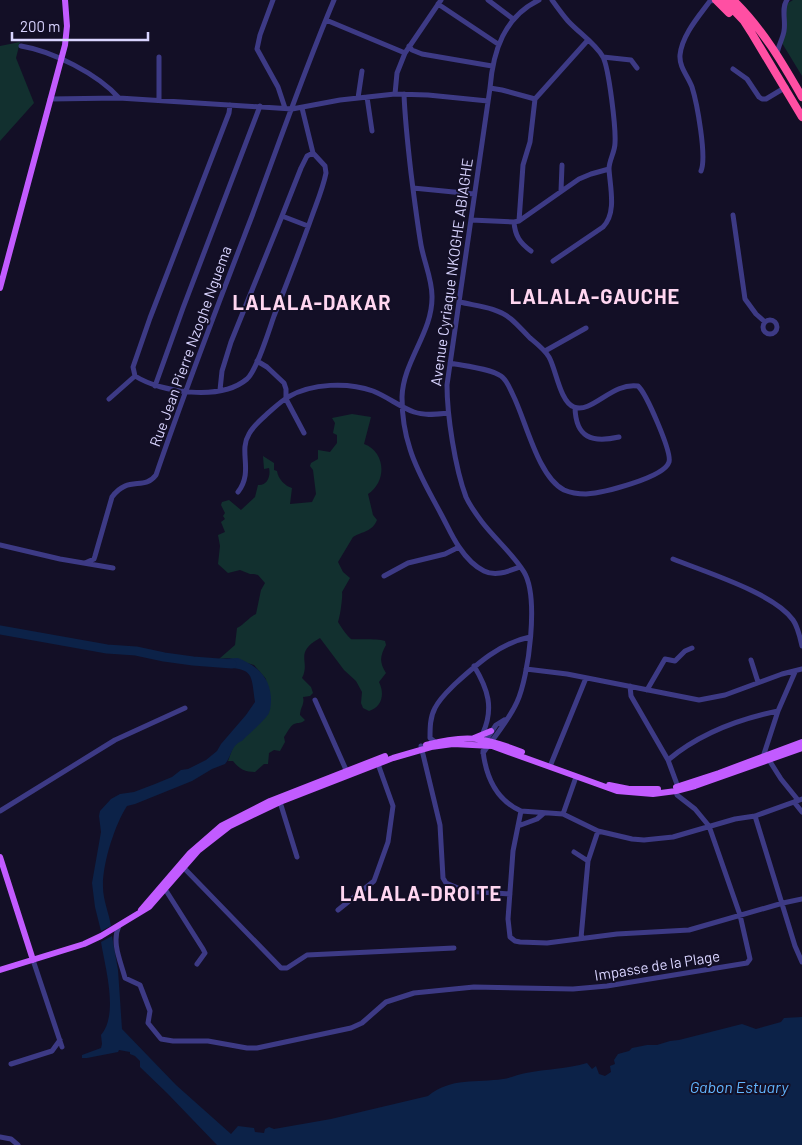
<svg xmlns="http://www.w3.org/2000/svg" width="802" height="1145" font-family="Barlow,sans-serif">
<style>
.green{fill:#12302f}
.water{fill:#0c2248}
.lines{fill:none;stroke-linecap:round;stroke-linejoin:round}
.river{stroke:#0c2248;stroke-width:9}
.minor{stroke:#3d3a85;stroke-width:5}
.major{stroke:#c25bff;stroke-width:6}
.highway{stroke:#ff4fa3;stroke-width:8}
.labels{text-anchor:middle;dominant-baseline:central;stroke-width:4;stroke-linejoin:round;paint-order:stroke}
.street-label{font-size:15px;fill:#d9d4ff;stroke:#130f26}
.water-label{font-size:16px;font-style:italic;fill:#62b6ff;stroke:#130f26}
.district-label{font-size:20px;font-weight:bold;letter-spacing:1px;fill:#ffd6f0;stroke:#130f26}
</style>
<rect width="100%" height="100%" fill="#130f26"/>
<path class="green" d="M 793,0 L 802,0 L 802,76 L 782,43 L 785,5 Z
M 20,42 L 16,58 L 34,103 L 0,141 L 0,46 Z
M 352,414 L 371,417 L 364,444 C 386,452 387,482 368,494 L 373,515 L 377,520 C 372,532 363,531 353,537 L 338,562 L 343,572 L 350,578 L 342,592 C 343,596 340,617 338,622 C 341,627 347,636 351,639 C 353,640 376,638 385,641 L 386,645 C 380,656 379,662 386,673 L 379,682 C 385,694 382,707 369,711 L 363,708 L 361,703 L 362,692 L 356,681 L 344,670 L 320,638 C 293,653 311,661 302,678 L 311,687 L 313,693 L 310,696 L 303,697 C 305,704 300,708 300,715 L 305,720 C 301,724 299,722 294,724 C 290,726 287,733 284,737 L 285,742 L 280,751 L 274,750 L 269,753 L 268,764 L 264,764 L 255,772 C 245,772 239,769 233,761 L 228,761 L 233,747 L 267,715 L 266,679 L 254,665 L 229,658 L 219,659 L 235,645 L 237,628 C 245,624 248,618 256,614 L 261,590 L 265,583 L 258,575 L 254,574 L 250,574 L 240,570 L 228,573 L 218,564 L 220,546 L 218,535 L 225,532 L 221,522 L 225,519 L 223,516 L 225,513 L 221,505 L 222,502 L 229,500 L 241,510 L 255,497 L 258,485 C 267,486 271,476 269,468 L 264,469 L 263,456 L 274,463 L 274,470 L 277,471 C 278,479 285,486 292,488 L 290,504 L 312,502 L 316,494 L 313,470 L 310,466 L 311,463 L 318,459 L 318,450 L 330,452 L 337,443 L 337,435 L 333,433 L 335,423 L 332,418 Z"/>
<path class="water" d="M 238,658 C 257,666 269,676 271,697 C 271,702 271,708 269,713 C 265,720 249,734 242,741 C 231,745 232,756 225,764 L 212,769 L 192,781 L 135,804 L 127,806 C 115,824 102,865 103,887 C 103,900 109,913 111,926 L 101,931 L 95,907 L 92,883 L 101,832 L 99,816 L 100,811 L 111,799 L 120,794 L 134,792 L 155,784 L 172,777 L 181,770 L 188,769 L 206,760 L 217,751 L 221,744 L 246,715 L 255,702 C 251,673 254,669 222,667 L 219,659 Z
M 112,936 L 118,970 L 122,1029 L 176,1085 L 231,1134 L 238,1126 L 254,1128 L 255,1132 L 264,1133 L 265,1129 L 269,1127 L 274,1129 L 331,1119 L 428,1096 C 451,1077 477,1083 503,1079 C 511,1078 518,1074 526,1073 C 546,1069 567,1069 587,1063 L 592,1069 L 596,1066 L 599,1074 L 605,1076 L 611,1072 L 610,1066 L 615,1064 L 614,1060 L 618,1054 L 629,1051 L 632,1048 L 647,1045 L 657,1045 L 670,1041 L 679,1040 L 742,1024 L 756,1029 L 781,1022 L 784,1018 L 802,1017 L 802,1145 L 217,1145 L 167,1093 L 140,1067 L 140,1061 L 135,1056 L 130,1054 L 130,1052 L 119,1050 L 118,1052 L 87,1058 L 82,1058 L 82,1055 L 101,1048 L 102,1044 L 101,1035 C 119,1014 105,967 101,942 Z"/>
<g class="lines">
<path class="river" d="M 0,630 L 107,649 L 136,651 L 164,657 L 193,661 L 232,664"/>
<path class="minor" d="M 273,0 L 260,35 L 257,49 L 278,87 L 285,108
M 488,0 L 513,19
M 552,0 C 557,7 562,14 568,21 C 579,33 595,43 603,57 C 609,69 616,128 615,143 C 615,152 609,160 609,169 C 610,187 617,213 603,227 L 553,261
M 438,4 L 498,44
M 326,20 L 405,53
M 21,46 C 52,51 98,74 119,98
M 409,46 L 412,50 L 422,54 L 492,66
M 777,54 C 778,46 783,38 784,31 C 786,21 781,8 787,0
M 603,57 L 631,60 L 637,68
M 733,69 L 747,79 L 759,97 L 762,99 L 766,99 L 786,87
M 490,88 L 502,90 L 535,99
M 395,94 L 397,73 L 405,53 L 441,0
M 404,94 C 405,121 408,147 411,173 C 414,197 417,221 421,245 C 424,262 432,279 432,296 C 433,332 403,361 402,397 C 402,414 405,434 410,449 C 417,472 430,493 441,514 C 447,525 452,537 459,547 C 465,556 474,566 484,571 C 496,577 509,571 520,567
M 367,97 L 372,131
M 358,98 L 362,71
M 50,99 L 119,98 L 292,109 L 340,100 L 395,94 L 428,95 L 488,101
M 159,100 L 159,57
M 230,105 L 229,113 L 150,318 L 133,367 L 135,376 C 162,393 221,401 247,379 C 257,370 269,330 274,316 C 287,283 300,250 312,216 C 317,202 323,188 326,173 L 325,166 L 313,153 L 302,108
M 701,171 C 707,157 697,103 692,87 C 688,76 679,67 680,55 C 682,35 699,16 710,1 L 717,0
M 413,188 L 474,194
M 561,191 L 562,165
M 733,215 L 745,299 L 756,314 L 765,322
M 282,216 L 301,168 L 307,156 L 313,153
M 471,220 L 514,222 L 519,221 L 579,179 L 591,174 L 609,169
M 519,221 L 523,165 L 530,142 L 535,99 L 588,40
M 514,222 C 515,236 520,243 531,251
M763 327a7 7 0 1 1 14 0a7 7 0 1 1-14 0Z
M 545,351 L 586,328
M 257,361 L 267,367 L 284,383 L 286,389 L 286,399 L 304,433
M 450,363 C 464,366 489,368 501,376 C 507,380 510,389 513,395 C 526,421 538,477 564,490 C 571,493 578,494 586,494 C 602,493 664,478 669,462 C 672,452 646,393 638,386 C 612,382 592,414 574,407 C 560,402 556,369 549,357 C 544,349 536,343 530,338 C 523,331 517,324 511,319 C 497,307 476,306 460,302
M 155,386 L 183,308 L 260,106
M 220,390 L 222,371 L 231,342 L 282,216 L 308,226
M 109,399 L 135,376
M 575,408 C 576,438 592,443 619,437
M 238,492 C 254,471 238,452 249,434 C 253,426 261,420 267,414 C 274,408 280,402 288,397 C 312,383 348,382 373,391 C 388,397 400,407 414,412 C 425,416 437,414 448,413
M 0,545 L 60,559 L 113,568
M 673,559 C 705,572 774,593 793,620 C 798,627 800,637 802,646
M 85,563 L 94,559 L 95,556 L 112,497 C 128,475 144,491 156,475 C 186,387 219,302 252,216 C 279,143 304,71 334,0
M 384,576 L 408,563 L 445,554 L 459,547
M 751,660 L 758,682
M 474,666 C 488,689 494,708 483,733
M 526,669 L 567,674 L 699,700 L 725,695 L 782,674 L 802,669
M 630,686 L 631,696 L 668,760 L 678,787
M 647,690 L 665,659 L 675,661 L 685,651 L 692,648
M 315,700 L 347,772
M 435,742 L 430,738 C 430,728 430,717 435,708 C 440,698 448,691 455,684 C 477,664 500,643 530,637
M 484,743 L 496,725 L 504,720
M 421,746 L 440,825 L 443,878 L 446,883 L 465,891 L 510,894
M 483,751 C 486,777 496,800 521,811
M 483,753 C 495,736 509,720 517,702 C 529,676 539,597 524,572 C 513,554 495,539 482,522 C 476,514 470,506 466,497 C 455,468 447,415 447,385 L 490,88 C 493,51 504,17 539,0
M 763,757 L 778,711 L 795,672
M 668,760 C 699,734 739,719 778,711
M 769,760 L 781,779 L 798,800
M 551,764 L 586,678
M 576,777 L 563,814 L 598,831 L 632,839 L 644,840 L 673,837 L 735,819 L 755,816 L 802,799
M 280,802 L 297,857
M 794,802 L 802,812
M 0,811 L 115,740 L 185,708
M 563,814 L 521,811 L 513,851 L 508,919 L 510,937 L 515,941 L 520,942 L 547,943 L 617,934 L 689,930 L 783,903 L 802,899
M 755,816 L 795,946 L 802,962
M 518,826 L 537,819 L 544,813
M 574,852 L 588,861
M 183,867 L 281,968 L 287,968 L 307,955 L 454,948
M 165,889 L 203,949 L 205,953 L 197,964
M 338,910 L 374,881 L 388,842 L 393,806 L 378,764
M 119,926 C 111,942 121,962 125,978 L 140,985 L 150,1011 L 148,1023 L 161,1039 L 173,1041 L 208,1041 L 247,1048 L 257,1048 L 351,1028 L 362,1023 L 386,1002 L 414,993 L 474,987 L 573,989 L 607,986 L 747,963 L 750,959 L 740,915 L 709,826 L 695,809 L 677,795 L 676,791
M 581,938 L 588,861 L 598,831
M 33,960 L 62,1047
M 11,1064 L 52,1051 L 60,1040
M 0,1137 L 11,1139 L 18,1145"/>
<path class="major" d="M 0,288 L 65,45 L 67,26 L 65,0
M 474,738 L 491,731
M 426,745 C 466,734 484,737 522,752
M 609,785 L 629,789 L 658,789
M 676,787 L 719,773 L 802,742
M 0,857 L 33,960
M 141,910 L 190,853 L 221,826 L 270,801 L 385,756
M 0,970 L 84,944 L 101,936 L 149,907 L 198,851 L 230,826 L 280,802 L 393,758 L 431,747 L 453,744 L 492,746 L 617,791 L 653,794 L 676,791 L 695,786 L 802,748"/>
<path class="highway" d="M 716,0 L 729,13
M 724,0 L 744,21 L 751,32 L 802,117
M 733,0 C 762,28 782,62 802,97"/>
</g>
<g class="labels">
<g class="street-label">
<text transform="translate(451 272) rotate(-82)">Avenue Cyriaque NKOGHE ABIAGHE</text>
<text transform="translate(190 346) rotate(-70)">Rue Jean Pierre Nzoghe Nguema</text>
<text transform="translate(657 965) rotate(-9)">Impasse de la Plage</text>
</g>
<g class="water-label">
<text x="739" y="1086">Gabon Estuary</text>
</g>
<g class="district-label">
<text x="595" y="296">LALALA-GAUCHE</text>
<text x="312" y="302">LALALA-DAKAR</text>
<text x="421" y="893">LALALA-DROITE</text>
</g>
</g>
<path d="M12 32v8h136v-8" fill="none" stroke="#d9d4ff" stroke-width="2.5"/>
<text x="20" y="32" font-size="15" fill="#d9d4ff" stroke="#130f26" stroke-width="4" paint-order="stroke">200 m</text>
</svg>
